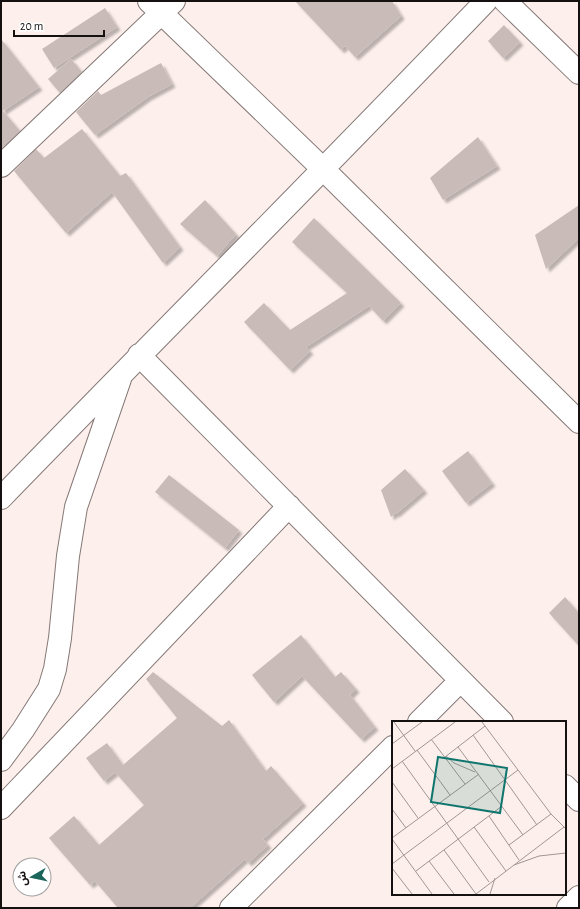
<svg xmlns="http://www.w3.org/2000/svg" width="580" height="909" font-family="'Alegreya Sans','Noto Sans Arabic',sans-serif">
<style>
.building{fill:#c8bbb8;filter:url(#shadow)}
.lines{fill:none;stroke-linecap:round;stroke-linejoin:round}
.street-casing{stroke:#857977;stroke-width:24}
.street{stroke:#fff;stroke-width:22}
.inset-road{fill:none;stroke:#a09694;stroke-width:1}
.view{fill:#0f766e;fill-opacity:0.15;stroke:#0f766e;stroke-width:2}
.inset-edge{fill:none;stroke:#151110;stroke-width:2}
</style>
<defs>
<filter id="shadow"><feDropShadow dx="3.5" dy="3.5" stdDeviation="1" flood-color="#0004"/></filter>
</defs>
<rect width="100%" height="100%" fill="#fdefec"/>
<path class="building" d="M 295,1 L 392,1 L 401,16 L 355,57 L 345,46 L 341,50 Z
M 105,8 L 117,27 L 54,68 L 42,49 Z
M 504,25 L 520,42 L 503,58 L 488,41 Z
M 1,39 L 39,87 L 3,111 L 20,131 L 1,149 Z
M 71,59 L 82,72 L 60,93 L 48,79 Z
M 161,63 L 172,84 L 148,97 L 95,135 L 76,112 L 98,91 L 101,95 Z
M 82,129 L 120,176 L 126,173 L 180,247 L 163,263 L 112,192 L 66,233 L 14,171 L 36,149 L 44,158 Z
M 478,137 L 497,166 L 443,200 L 430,178 Z
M 205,200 L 236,234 L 217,256 L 180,224 Z
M 579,205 L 579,238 L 546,269 L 535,235 Z
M 314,218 L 401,303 L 383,321 L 369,306 L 306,347 L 310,351 L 290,370 L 244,322 L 264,303 L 290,330 L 347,293 L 292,242 Z
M 468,451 L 492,483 L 466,503 L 442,471 Z
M 405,469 L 424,490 L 396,514 L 395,513 L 391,517 L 381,490 Z
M 169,475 L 239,530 L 225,548 L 155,492 Z
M 565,597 L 579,613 L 579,646 L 549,613 Z
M 301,635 L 335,677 L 341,672 L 356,689 L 350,695 L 375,727 L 361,739 L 302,676 L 274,702 L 252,675 Z
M 153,672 L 222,726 L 229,720 L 266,771 L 271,766 L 303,803 L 263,839 L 268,845 L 248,863 L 245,859 L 190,908 L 118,908 L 95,881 L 90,885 L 49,838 L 74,816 L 99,845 L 144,805 L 115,772 L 118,770 L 104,781 L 86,758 L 107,743 L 123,765 L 177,718 L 146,679 Z"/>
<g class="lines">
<defs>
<path id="street" d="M 149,1 L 324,170 L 579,422
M 505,1 L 579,73
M 1,166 L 174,1
M 139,355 L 502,722
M 1,498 C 162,332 326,168 486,1
M 419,722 L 460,681
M 1,760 L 23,730 L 49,689 L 55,669 L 60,638 L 68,556 L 76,507 L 120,379
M 565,786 L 579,800
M 1,808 L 289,506
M 231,908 L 393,747
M 568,908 L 579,897"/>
</defs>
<use href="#street" class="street-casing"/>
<use href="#street" class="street"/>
</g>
<g transform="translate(392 721)">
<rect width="174" height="174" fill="#fdefec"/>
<path class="inset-road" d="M 2,1 L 23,30M 90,1 L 159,93 L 174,108M 81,14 L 145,104M 39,18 L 73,63M 0,23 L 30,1M 66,26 L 131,114M 25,29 L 58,74M 54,35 L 62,42 L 83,51M 53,36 L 93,5M 10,40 L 97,161M 0,48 L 63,1M 0,61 L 26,97M 0,88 L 14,107M 97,95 L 127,139M 82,106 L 114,150M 0,117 L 87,53M 0,118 L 40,173M 117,124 L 159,93M 52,129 L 84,173M 37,140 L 62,173M 0,143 L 126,49M 122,144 L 147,135 L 174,132M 0,147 L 20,173M 24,150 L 110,85M 84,173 L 172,106M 98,173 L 103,157"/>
<path class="view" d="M 46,36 L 115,47 L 108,92 L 39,81 Z"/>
<rect width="174" height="174" class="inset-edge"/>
</g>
<rect width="580" height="909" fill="none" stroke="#151110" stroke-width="4"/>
<g transform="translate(32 877) rotate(261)"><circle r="19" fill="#ffffff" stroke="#a1a09f"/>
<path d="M0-3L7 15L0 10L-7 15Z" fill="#1a645a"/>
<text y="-6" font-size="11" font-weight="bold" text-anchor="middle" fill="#151110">ش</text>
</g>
<path d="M14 30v6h90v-6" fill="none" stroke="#151110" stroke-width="2"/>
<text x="20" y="30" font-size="12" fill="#151110" stroke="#ffffff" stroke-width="3" paint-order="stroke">20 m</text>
</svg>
